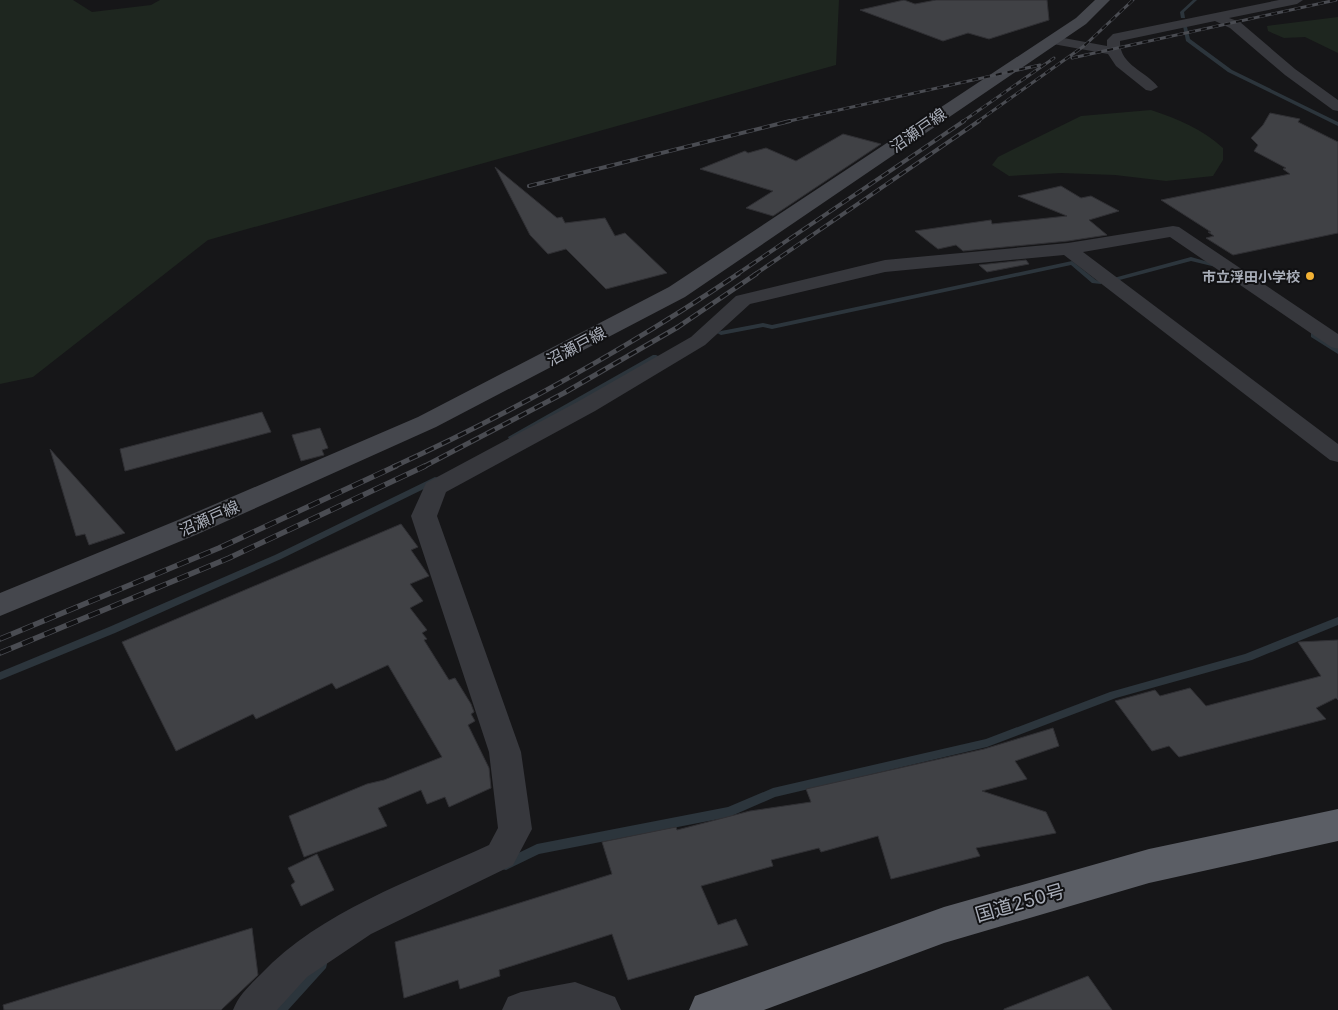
<svg xmlns="http://www.w3.org/2000/svg" width="1338" height="1010" font-family="Inter,'Noto Sans JP',sans-serif">
<style>
.green{fill:#1e261f}
.lines{fill:none;stroke-linecap:round;stroke-linejoin:round}
.stream{fill:#2c353c;fill-rule:evenodd}
.building{fill:#404145;stroke:#303034}
.minor{fill:#37383d;fill-rule:evenodd}
.secondary{fill:#45474d;fill-rule:evenodd}
.trunk{fill:#5b5e65;fill-rule:evenodd}
.rail-far3-casing{stroke:#4a4c52;stroke-width:3}
.rail-far2-casing{stroke:#4a4c52;stroke-width:4}
.rail-far1-casing{stroke:#4a4c52;stroke-width:5}
.rail-casing{stroke:#4a4c52;stroke-width:5.5}
.rail-far3{stroke:#111113;stroke-width:2;stroke-dasharray:6;stroke-linecap:butt}
.rail-far2{stroke:#111113;stroke-width:2.5;stroke-dasharray:8;stroke-linecap:butt}
.rail-far1{stroke:#111113;stroke-width:3;stroke-dasharray:9;stroke-linecap:butt}
.rail{stroke:#111113;stroke-width:4;stroke-dasharray:12;stroke-linecap:butt}
.poi-dot{fill:#f2b134;stroke:#111113;stroke-width:2}
.labels{text-anchor:middle;dominant-baseline:central;stroke-width:4;stroke-linejoin:round;paint-order:stroke}
.far-poi-label{font-size:14px;font-weight:bold;fill:#a8adb8;stroke:#111113;text-anchor:end}
.street-label{font-size:16px;fill:#a8adb8;stroke:#111113}
.near-street-label{font-size:19px;fill:#a8adb8;stroke:#111113}
</style>
<rect width="100%" height="100%" fill="#161618"/>
<path class="green" d="M 0,0 L 73,0 L 92,12 L 151,5 L 160,0 L 839,0 L 836,65 L 208,240 L 33,377 L 0,384 Z
M 1338,17 L 1338,53 L 1305,37 L 1284,38 L 1268,31 L 1267,26 Z
M 1151,110 C 1178,119 1202,129 1223,148 L 1223,160 L 1213,176 L 1166,181 L 1115,175 L 1061,173 L 1009,176 L 992,165 L 998,157 L 1081,116 Z"/>
<g class="lines">
<path class="stream" d="M 1193,0 L 1197,0 L 1184,12 L 1185,18 L 1181,18 L 1180,12 Z
M 1183,26 L 1187,27 L 1190,39 L 1232,70 L 1338,122 L 1338,126 L 1228,72 L 1186,41 Z
M 1191,257 L 1219,265 L 1216,267 L 1191,261 L 1112,282 L 1109,280 L 1110,279 Z
M 1072,261 L 1096,280 L 1101,282 L 1101,284 L 1092,283 L 1071,265 L 772,329 L 763,327 L 721,335 L 717,333 L 721,331 L 763,323 L 772,325 Z
M 1311,333 L 1317,333 L 1338,349 L 1338,354 L 1311,337 Z
M 653,355 L 656,355 L 660,357 L 515,439 L 509,439 L 508,437 Z
M 435,477 L 438,478 L 439,480 L 438,482 L 281,559 L 115,633 L 0,680 L 0,672 L 109,627 L 275,555 Z
M 1338,617 L 1338,625 L 1252,660 L 1116,698 L 987,747 L 775,797 L 729,817 L 539,854 L 506,870 L 502,869 L 500,865 L 502,861 L 537,844 L 728,807 L 773,788 L 986,739 L 1110,692 L 1245,654 Z
M 321,958 L 326,960 L 327,964 L 326,968 L 288,1010 L 272,1010 L 274,1005 L 316,960 Z"/>
</g>
<path class="building" d="M 904,0 L 915,4 L 936,0 L 1047,0 L 1049,20 L 989,39 L 968,33 L 943,41 L 860,10 Z
M 1270,113 L 1300,119 L 1298,122 L 1338,142 L 1338,233 L 1233,255 L 1206,238 L 1214,236 L 1208,232 L 1211,232 L 1161,200 L 1290,174 L 1283,169 L 1286,168 L 1254,151 L 1258,145 L 1251,138 L 1263,125 Z
M 843,134 L 881,144 L 773,216 L 746,208 L 773,191 L 700,169 L 745,151 L 748,153 L 766,148 L 796,161 Z
M 495,167 L 557,218 L 562,217 L 565,223 L 605,218 L 615,236 L 625,233 L 667,273 L 606,289 L 566,249 L 548,254 L 530,235 Z
M 1061,186 L 1081,198 L 1091,196 L 1119,211 L 1089,220 L 1107,235 L 1068,241 L 963,251 L 956,245 L 938,249 L 915,231 L 991,220 L 992,224 L 1067,216 L 1018,196 Z
M 1026,260 L 1029,264 L 987,272 L 979,265 Z
M 262,412 L 271,432 L 125,471 L 120,449 Z
M 320,428 L 328,448 L 322,450 L 324,455 L 301,461 L 292,435 Z
M 50,449 L 125,533 L 89,545 L 85,534 L 76,536 Z
M 401,524 L 418,547 L 411,550 L 429,576 L 410,584 L 423,601 L 410,608 L 427,630 L 422,633 L 427,639 L 424,640 L 449,680 L 455,678 L 471,704 L 474,712 L 471,714 L 475,721 L 468,725 L 489,768 L 491,788 L 449,807 L 445,797 L 427,804 L 421,790 L 378,808 L 387,826 L 304,857 L 289,816 L 367,784 L 384,780 L 442,757 L 388,665 L 336,689 L 332,683 L 256,719 L 253,714 L 176,751 L 122,642 Z
M 1338,640 L 1338,700 L 1336,698 L 1316,708 L 1326,719 L 1179,757 L 1169,746 L 1152,751 L 1115,701 L 1155,690 L 1160,696 L 1190,688 L 1206,706 L 1321,676 L 1298,642 Z
M 1053,728 L 1059,746 L 1015,761 L 1027,779 L 982,791 L 1046,812 L 1056,833 L 976,848 L 980,856 L 891,879 L 878,836 L 821,852 L 819,848 L 771,860 L 773,866 L 701,886 L 718,925 L 736,919 L 748,945 L 628,980 L 612,934 L 499,970 L 500,976 L 460,989 L 458,980 L 404,998 L 395,942 L 612,874 L 602,842 L 676,827 L 677,830 L 750,811 L 811,802 L 806,789 L 984,749 Z
M 317,854 L 334,890 L 301,906 L 291,885 L 295,882 L 288,868 Z
M 252,928 L 258,975 L 221,1010 L 4,1010 L 3,1005 Z
M 1088,976 L 1112,1010 L 1004,1010 L 1004,1009 Z"/>
<g class="lines">
<path class="minor" d="M 1279,0 L 1303,0 L 1297,4 L 1229,18 L 1240,22 L 1295,69 L 1338,100 L 1338,111 L 1333,110 L 1285,75 L 1230,28 L 1215,21 L 1120,41 C 1119,65 1146,71 1158,87 L 1151,91 L 1146,90 L 1116,66 L 1108,54 L 1053,44 L 1046,40 L 1053,36 L 1107,46 L 1107,40 L 1113,34 Z
M 1173,226 L 1179,227 L 1338,334 L 1338,349 L 1331,347 L 1170,237 L 1083,252 L 1338,444 L 1338,462 L 1330,460 L 1064,255 L 885,272 L 750,304 L 705,345 L 595,411 L 446,492 L 437,516 L 521,752 L 532,829 L 513,865 L 371,934 L 307,977 L 277,1010 L 233,1010 C 239,995 249,986 261,974 C 321,911 411,881 489,845 L 498,828 L 489,752 L 411,516 L 426,483 L 579,401 L 691,337 L 736,296 L 885,260 L 1068,243 Z
M 575,982 L 615,997 L 621,1010 L 502,1010 L 508,997 L 521,992 Z"/>
<path class="secondary" d="M 1095,0 L 1110,0 L 1086,24 L 685,297 L 436,427 L 198,534 L 0,616 L 0,593 L 178,520 L 418,417 L 669,287 L 1076,18 Z"/>
<path class="trunk" d="M 1338,809 L 1338,841 L 1149,883 L 944,943 L 764,1010 L 689,1010 L 695,996 L 944,907 L 1149,849 Z"/>
<defs>
<path id="rail-far3" d="M 1072,58 L 1336,0
M 785,122 L 1040,65
M 962,122 L 1054,58
M 977,122 L 1084,46 L 1133,0"/>
<path id="rail-far2" d="M 529,186 L 790,121
M 736,275 L 964,121
M 754,275 L 979,121"/>
<path id="rail-far1" d="M 393,467 C 513,412 629,347 738,274
M 423,467 L 564,393 L 678,327 L 756,274"/>
<path id="rail" d="M 0,639 L 219,548 L 396,466
M 0,653 L 229,558 L 425,466"/>
</defs>
<use href="#rail-far3" class="rail-far3-casing"/>
<use href="#rail-far2" class="rail-far2-casing"/>
<use href="#rail-far1" class="rail-far1-casing"/>
<use href="#rail" class="rail-casing"/>
<use href="#rail-far3" class="rail-far3"/>
<use href="#rail-far2" class="rail-far2"/>
<use href="#rail-far1" class="rail-far1"/>
<use href="#rail" class="rail"/>
</g>
<circle class="poi-dot" cx="1310" cy="276" r="5"/>
<g class="labels">
<g class="far-poi-label">
<text x="1300" y="276">市立浮田小学校</text>
</g>
<g class="street-label">
<text transform="translate(918 130) rotate(-35)">沼瀬戸線</text>
<text transform="translate(576 346) rotate(-28)">沼瀬戸線</text>
<text transform="translate(209 518) rotate(-24)">沼瀬戸線</text>
</g>
<g class="near-street-label">
<text transform="translate(1020 903) rotate(-16)">国道250号</text>
</g>
</g>
</svg>
